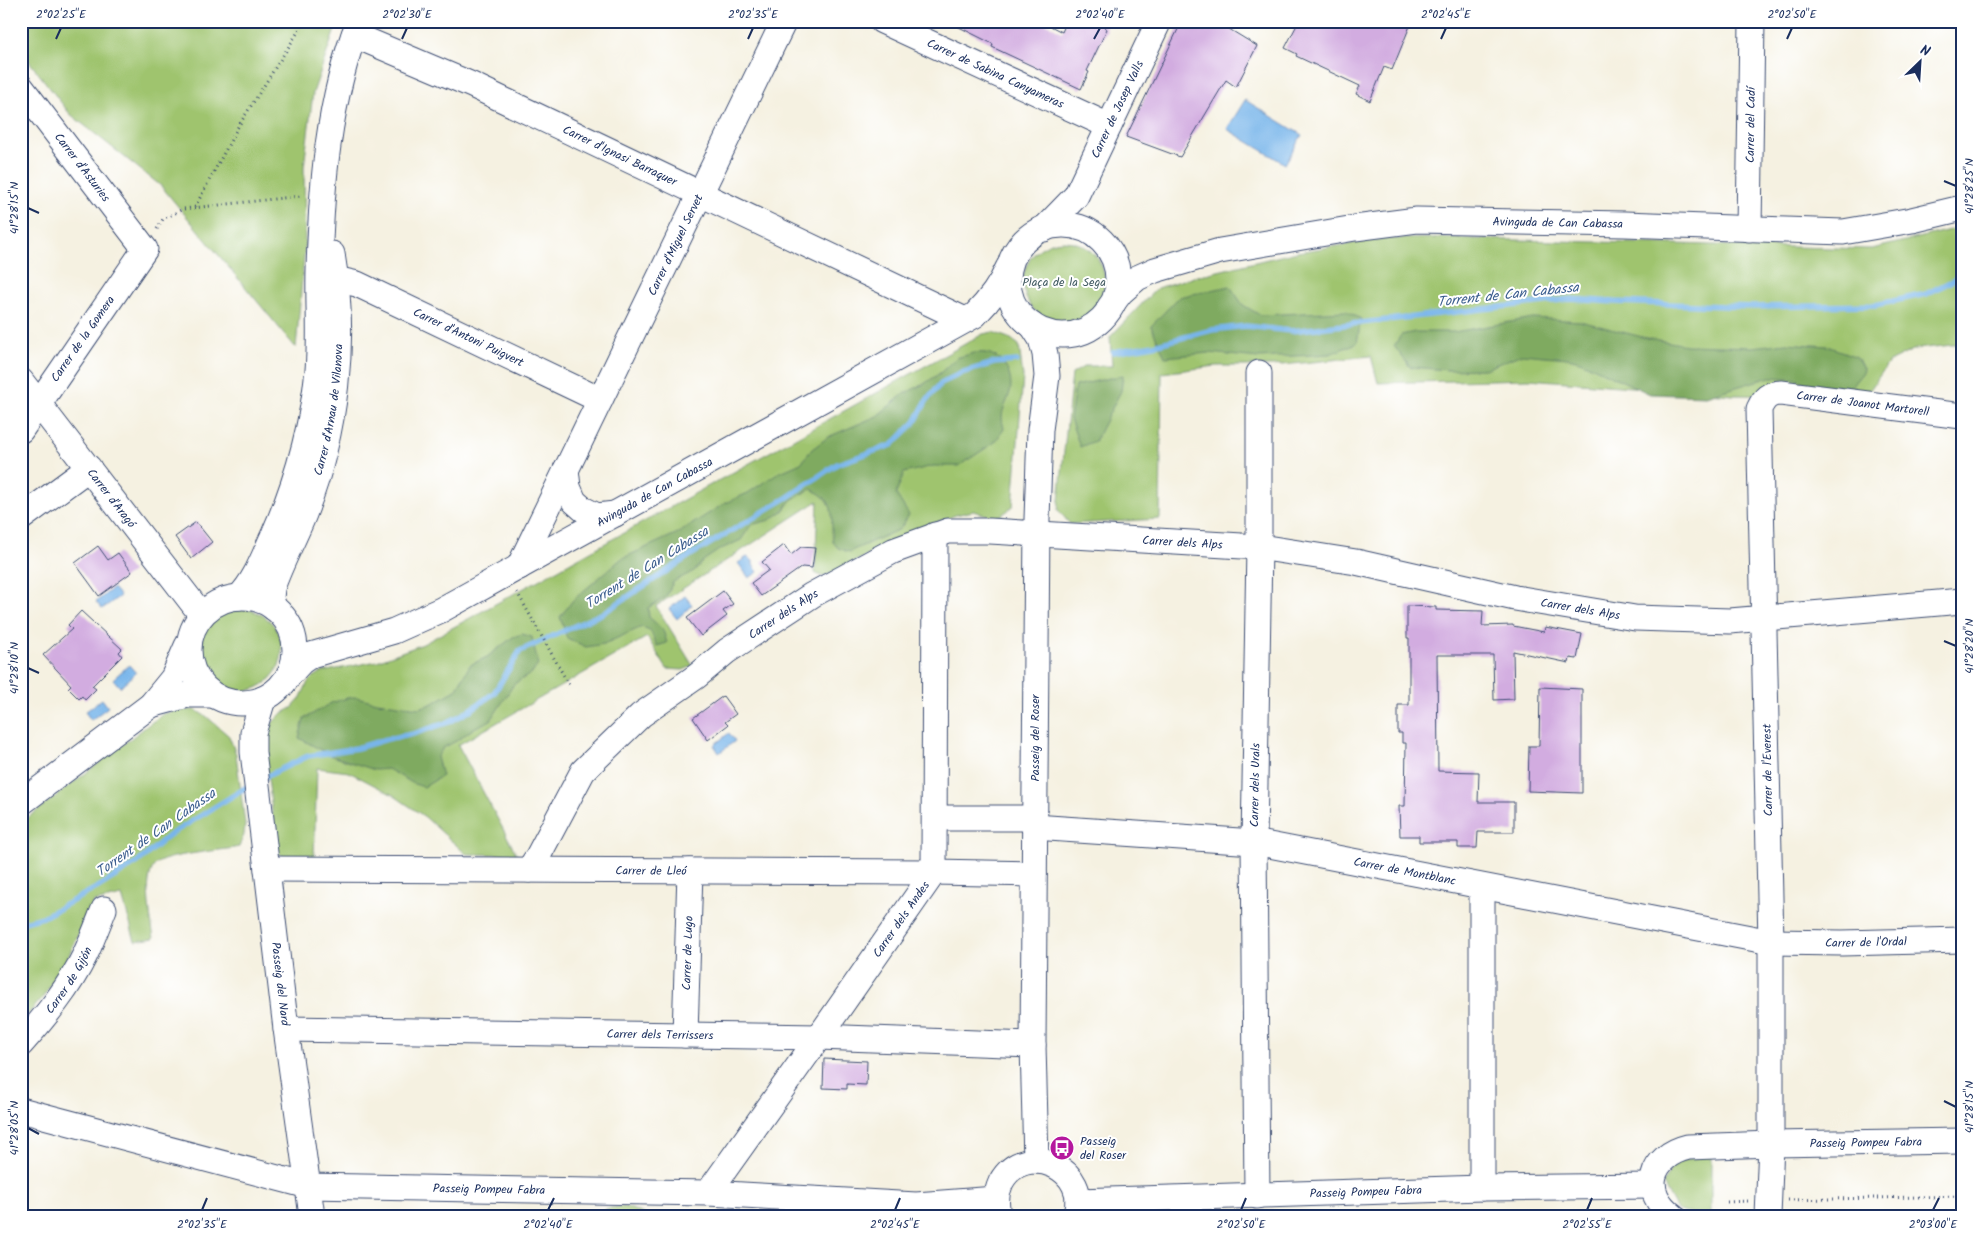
<svg xmlns="http://www.w3.org/2000/svg" width="1983" height="1237" font-family="Kalam,sans-serif">
<style>
.green{fill:#9fc46e;stroke:#5d7a66}
.forest{fill:#7faa61;stroke:#4d6c60}
.water{fill:#78b5ea;stroke:#4a72a4}
.lines{fill:none;stroke-linecap:round;stroke-linejoin:round}
.stream{stroke:#78b5ea;stroke-width:5.5}
.building{fill:#d2ace0}
.minor-casing{stroke:#3c4c72;stroke-width:27}
.path{stroke:#3c4c72;stroke-width:3;stroke-dasharray:1 4;stroke-linecap:butt}
.minor{stroke:#fff;stroke-width:25}
.ticks{fill:none;stroke:#1b2f5e;stroke-width:2}
.labels{text-anchor:middle;dominant-baseline:central;stroke-width:4;stroke-linejoin:round;paint-order:stroke}
.street-label{font-size:12px;fill:#1b2f5e;stroke:#fff}
.park-label{font-size:12px;fill:#435c63;stroke:#fff}
.poi-label{font-size:12px;fill:#1b2f5e;stroke:#fff;text-anchor:start}
.water-label{font-size:14px;font-style:italic;fill:#3c5e8f;stroke:#fff}
.neatline{fill:none;stroke:#1b2f5e;stroke-width:2}
.ticks-label{font-size:12px;text-anchor:middle;fill:#1b2f5e}
</style>
<rect width="100%" height="100%" fill="#fff"/>
<filter id="ink" filterUnits="userSpaceOnUse"><feTurbulence type="fractalNoise" baseFrequency=".02" numOctaves="2"/><feDisplacementMap in="SourceGraphic" scale="10" xChannelSelector="R" yChannelSelector="G"/><feConvolveMatrix kernelMatrix="1 2 1 2 8 2 1 2 1" color-interpolation-filters="sRGB"/></filter>
<filter id="wash" filterUnits="userSpaceOnUse"><feTurbulence type="fractalNoise" baseFrequency=".0096" numOctaves="4" result="noise"/><feDisplacementMap in="SourceGraphic" scale="20" xChannelSelector="R" yChannelSelector="G"/><feGaussianBlur stdDeviation="1.12" result="paint"/><feColorMatrix in="noise" values="0 0 0 0 0 0 0 0 0 0 0 0 0 0 0 0 0 1.4 0 .05"/><feComposite in="paint" operator="in"/></filter>
<g filter="url(#wash)">
<rect width="100%" height="100%" fill="#f5f1e1"/>
<path class="green" d="M 21,21 L 338,21 L 313,93 L 304,167 L 305,246 L 296,348 L 161,186 L 70,114 L 21,51 Z
M 1962,227 L 1962,344 L 1915,349 L 1889,362 L 1865,397 L 1733,395 L 1529,379 L 1378,383 L 1371,356 L 1273,366 L 1216,366 L 1162,373 L 1160,519 L 1070,524 L 1058,510 L 1072,374 L 1085,366 L 1112,366 L 1110,337 L 1157,288 L 1193,277 L 1297,252 L 1382,239 L 1438,238 L 1872,249 Z
M1023 282a41 41 0 1 1 82 0a41 41 0 1 1-82 0Z
M 993,332 L 1011,339 L 1019,345 L 1023,377 L 1013,507 L 997,518 L 973,511 L 956,515 L 930,525 L 823,577 L 815,573 L 818,501 L 656,606 L 693,666 L 683,670 L 667,669 L 647,637 L 458,745 L 517,855 L 466,854 L 425,817 L 393,795 L 349,772 L 317,768 L 314,858 C 301,859 286,862 277,851 L 264,746 L 272,723 L 281,714 L 292,708 L 300,699 L 308,682 L 314,676 L 322,672 L 377,661 L 423,644 L 983,334 Z
M200 650a41 41 0 1 1 82 0a41 41 0 1 1-82 0Z
M 178,710 L 195,710 L 206,716 L 229,736 L 236,754 L 245,824 L 244,835 L 239,847 C 222,851 162,854 154,866 C 143,881 151,920 154,938 L 135,941 L 122,896 L 94,902 L 67,959 L 43,997 L 21,1023 L 21,823 L 148,725 L 163,714 Z
M 1711,1154 L 1711,1214 L 1686,1213 L 1677,1210 L 1663,1184 L 1674,1162 Z
M 616,1207 L 627,1207 L 648,1216 L 592,1216 L 608,1208 Z"/>
<path class="forest" d="M 1230,286 L 1243,305 L 1260,315 L 1346,311 L 1361,319 L 1357,343 L 1330,354 L 1259,358 L 1209,353 L 1165,357 L 1151,326 L 1179,297 Z
M 1533,318 L 1580,321 L 1642,337 L 1686,345 L 1753,347 L 1786,343 L 1827,346 L 1857,357 L 1864,371 L 1846,393 L 1814,393 L 1799,379 L 1770,377 L 1706,396 L 1650,394 L 1580,361 L 1568,358 L 1522,354 L 1485,369 L 1448,370 L 1410,367 L 1394,346 L 1401,335 L 1415,332 L 1454,332 Z
M 974,353 C 979,353 985,352 990,354 C 1004,358 1014,377 1010,392 C 1005,410 999,410 1004,429 L 995,442 L 959,466 L 933,466 L 904,473 L 896,494 L 909,515 L 900,529 L 849,552 L 838,548 L 833,542 C 829,516 840,503 811,489 L 791,500 L 783,511 L 770,520 L 751,525 L 741,540 L 719,550 L 703,561 L 694,571 L 673,582 L 666,597 L 648,608 L 649,617 L 663,630 L 667,643 L 657,646 L 650,630 L 642,627 L 604,644 L 586,647 L 567,638 L 560,617 L 573,600 L 621,559 L 680,532 L 725,503 L 748,493 L 776,474 L 801,463 L 811,450 L 828,437 L 877,416 L 905,393 L 924,384 L 940,373 L 956,358 Z
M 1123,375 L 1121,391 L 1095,441 L 1080,447 L 1070,419 L 1075,386 Z
M 522,634 L 532,637 L 538,665 L 532,673 L 514,684 L 491,720 L 474,728 L 458,740 L 443,748 L 437,757 L 442,776 L 424,787 L 414,784 L 388,769 L 375,770 L 332,756 L 299,738 L 304,719 L 331,703 L 347,698 L 356,697 L 377,702 L 419,708 L 431,704 L 456,690 L 470,665 L 487,657 L 513,637 Z"/>
<path class="water" d="M 1245,100 L 1302,135 L 1285,164 L 1227,129 Z
M 747,557 L 753,561 L 753,565 L 758,572 L 749,578 L 738,563 Z
M 113,588 L 120,596 L 102,609 L 96,602 Z
M 685,596 L 692,605 L 677,619 L 669,609 Z
M 129,665 L 136,673 L 120,687 L 113,679 Z
M 102,699 L 108,707 L 91,720 L 85,712 Z
M 729,733 L 735,741 L 719,753 L 714,745 Z"/>
<g class="lines">
<path class="stream" d="M 1113,352 L 1154,345 L 1212,330 L 1246,326 L 1291,331 L 1571,299 L 1614,302 L 1752,307 L 1875,305 L 1926,294 L 1950,282 L 1962,273
M 263,778 L 308,756 L 357,748 L 387,739 L 413,734 L 449,722 L 469,711 L 494,693 L 520,651 L 603,613 L 691,555 L 788,497 L 837,464 L 892,445 L 915,422 L 927,400 L 941,383 L 964,372 L 994,363 L 1017,361
M 21,923 L 43,917 L 100,886 L 138,862 L 168,836 L 250,785"/>
</g>
<g id="blocks">
<path class="building" d="M 947,21 L 1041,21 L 1062,32 L 1067,21 L 1108,21 L 1105,28 L 1107,29 L 1087,71 L 1089,72 L 1081,89 L 992,47 L 993,44 Z
M 1182,21 L 1216,21 L 1257,46 L 1236,87 L 1226,80 L 1180,157 L 1126,137 Z
M 1299,21 L 1412,21 L 1392,70 L 1384,67 L 1370,101 L 1356,94 L 1360,86 L 1296,56 L 1297,54 L 1285,48 Z
M 196,522 L 212,542 L 191,559 L 175,537 Z
M 784,545 L 791,555 L 801,547 L 815,548 L 812,568 L 802,567 L 761,596 L 751,583 L 769,570 L 762,562 Z
M 98,546 L 108,560 L 118,553 L 132,572 L 99,596 L 75,563 Z
M 723,591 L 733,604 L 723,611 L 727,616 L 701,636 L 687,618 Z
M 1407,606 L 1436,607 L 1436,610 L 1483,611 L 1482,626 L 1513,625 L 1513,626 L 1544,632 L 1545,627 L 1582,634 L 1577,659 L 1570,658 L 1569,663 L 1513,651 L 1514,699 L 1494,700 L 1493,655 L 1437,655 L 1438,771 L 1479,772 L 1478,802 L 1514,802 L 1514,832 L 1478,832 L 1477,848 L 1458,848 L 1458,842 L 1419,842 L 1419,836 L 1400,836 L 1399,806 L 1405,806 L 1406,743 L 1402,743 L 1402,733 L 1398,733 L 1398,705 L 1409,705 L 1409,638 L 1407,638 Z
M 81,611 L 122,649 L 119,652 L 122,656 L 92,686 L 96,689 L 85,700 L 82,696 L 79,699 L 68,688 L 71,685 L 43,655 L 72,629 L 68,625 Z
M 1540,687 L 1582,689 L 1582,793 L 1528,791 L 1529,746 L 1539,746 Z
M 723,696 L 736,714 L 725,722 L 728,725 L 708,740 L 693,718 Z
M 824,1059 L 867,1061 L 866,1085 L 847,1084 L 847,1089 L 823,1088 Z"/>
</g>
</g>
<g filter="url(#ink)">
<use href="#blocks" fill-opacity="0" stroke="#3c4c72" stroke-width="1"/>
<g class="lines">
<defs>
<g id="minor">
<path id="s1" d="M 882,21 L 1109,126"/>
<path id="s2" d="M 354,35 L 472,85 L 965,320"/>
<path id="s3" d="M 21,87 L 145,249 L 21,430"/>
<circle cx="1063" cy="280" r="55"/>
<path id="s4" d="M 1044,229 L 1076,196 L 1159,21"/>
<path id="s5" d="M 1749,229 L 1752,21"/>
<path id="s6" d="M 335,279 L 357,284 L 600,400"/>
<path id="s7" d="M 1109,308 L 1121,292 L 1137,278 L 1155,270 L 1220,251 L 1355,228 L 1417,220 L 1625,224 L 1843,232 L 1912,220 L 1962,208"/>
<path d="M 1032,325 L 1041,339 L 1045,354 L 1047,376 L 1040,430 L 1037,519 L 1033,1045 L 1036,1161"/>
<path id="s8" d="M 21,381 L 201,614"/>
<path d="M 566,469 L 568,487 L 574,501 L 583,509 L 597,516 L 615,514"/>
<path d="M 21,518 L 89,468"/>
<path id="s9" d="M 519,567 L 784,21"/>
<circle cx="242" cy="650" r="53"/>
<path d="M 239,597 C 256,580 264,555 274,534 C 297,482 312,427 318,370 C 321,337 318,304 319,271 C 321,188 328,100 359,21"/>
<path id="s10" d="M 274,608 L 271,598 L 272,588 C 281,562 294,539 304,514 C 336,433 347,340 332,254"/>
<path id="s11" d="M 291,673 L 301,662 L 311,655 L 394,631 L 441,610 L 975,315 C 990,300 1000,287 1008,268"/>
<path id="s12" d="M 263,699 L 253,733 L 253,752 L 286,1029 L 312,1216"/>
<path d="M 151,705 L 188,695 L 212,695"/>
<path d="M 21,803 L 151,705 L 173,678 L 187,646"/>
<path d="M 935,818 L 1034,818"/>
<path id="s13" d="M 1034,827 L 1254,842 L 1771,942 L 1842,943 L 1962,940"/>
<path id="s14" d="M 267,869 L 934,872 L 1034,874"/>
<path id="s15" d="M 529,870 L 538,856 L 583,771 L 641,715 L 697,676 L 727,651 L 812,595 L 893,551 L 948,531 L 990,531 L 1259,547 L 1356,562 L 1515,598 L 1635,618 L 1730,621 L 1962,601"/>
<path id="s16" d="M 286,1029 L 819,1037 L 1033,1045"/>
<path id="s17" d="M 685,1035 L 690,871"/>
<path id="s18" d="M 21,1044 C 45,1017 69,988 85,955 C 92,940 98,924 104,909"/>
<path id="s19" d="M 21,1110 L 308,1186 L 708,1193 L 916,1205 L 996,1199"/>
<path d="M 1482,1188 L 1482,887"/>
<path id="s20" d="M 708,1193 L 819,1037 L 934,872 L 935,535"/>
<path id="s21" d="M 1257,1196 L 1254,842 L 1259,547 L 1259,373"/>
<path id="s22" d="M 1078,1201 L 1482,1188 L 1653,1186"/>
<path d="M 999,1216 C 995,1205 996,1193 1001,1182 C 1025,1138 1093,1170 1075,1216"/>
<path id="s23" d="M 1673,1216 C 1640,1192 1650,1156 1688,1147 L 1771,1144 L 1962,1141"/>
<path id="s24" d="M 1768,1216 L 1771,1144 L 1771,942 L 1759,409 C 1764,398 1769,393 1781,393 L 1962,416"/>
</g>
</defs>
<use href="#minor" class="minor-casing"/>
<path class="path" d="M 195,207 L 239,125 L 305,21
M 157,229 L 163,219 L 183,209 L 301,196
M 517,592 L 569,685
M 1788,1200 L 1962,1196
M 1727,1202 L 1749,1201"/>
<use href="#minor" class="minor"/>
</g>
</g>
<path class="ticks" d="M 56,39 L 61,28M 402,39 L 407,28M 748,39 L 753,28M 1094,39 L 1100,28M 1441,39 L 1446,28M 1787,39 L 1792,28M 1944,181 L 1956,186M 28,208 L 39,213M 1944,641 L 1956,646M 28,668 L 39,673M 1944,1101 L 1956,1107M 28,1128 L 39,1134M 202,1210 L 207,1198M 548,1210 L 554,1198M 895,1210 L 900,1198M 1241,1210 L 1246,1198M 1587,1210 L 1592,1198M 1933,1210 L 1939,1198"/>
<defs>
<symbol id="bus-disc" viewBox="-11 -11 22 22"><circle r="9.5" fill="#b5179e" stroke="#fff"/><path d="M-5-6H5V4H4V6H2V4H-2V6H-4V4H-5ZM-3.5-4V0h7V-4ZM-3.5 1.2v1.5H-2V1.2ZM2 1.2v1.5H3.5V1.2Z" fill="#fff"/></symbol>
</defs>
<g fill-rule="evenodd">
<use href="#bus-disc" x="1048" y="1134" width="28" height="28"/>
</g>
<g class="labels">
<g class="street-label">
<text stroke="none"><textPath href="#s1" startOffset="125">Carrer de Sabina Canyameras</textPath></text>
<text stroke="none"><textPath href="#s4" startOffset="142">Carrer de Josep Valls</textPath></text>
<text stroke="none"><textPath href="#s5" startOffset="104">Carrer del Cadí</textPath></text>
<text stroke="none"><textPath href="#s2" startOffset="292">Carrer d'Ignasi Barraquer</textPath></text>
<text stroke="none"><textPath href="#s3" startOffset="101">Carrer d'Asturies</textPath></text>
<text stroke="none"><textPath href="#s7" startOffset="469">Avinguda de Can Cabassa</textPath></text>
<text stroke="none"><textPath href="#s9" startOffset="358">Carrer d'Miguel Servet</textPath></text>
<text stroke="none"><textPath href="#s6" startOffset="146">Carrer d'Antoni Puigvert</textPath></text>
<text transform="translate(83 339) rotate(-55)">Carrer de la Gomera</text>
<text stroke="none"><textPath href="#s24" startOffset="919">Carrer de Joanot Martorell</textPath></text>
<text stroke="none"><textPath href="#s10" startOffset="209">Carrer d'Arnau de Vilanova</textPath></text>
<text stroke="none"><textPath href="#s11" startOffset="409">Avinguda de Can Cabassa</textPath></text>
<text stroke="none"><textPath href="#s8" startOffset="148">Carrer d'Aragó</textPath></text>
<text stroke="none"><textPath href="#s15" startOffset="788">Carrer dels Alps</textPath></text>
<text stroke="none"><textPath href="#s15" startOffset="1192">Carrer dels Alps</textPath></text>
<text stroke="none"><textPath href="#s15" startOffset="368">Carrer dels Alps</textPath></text>
<text transform="translate(1035 738) rotate(-90)">Passeig del Roser</text>
<text transform="translate(1768 770) rotate(-91)">Carrer de l'Everest</text>
<text stroke="none"><textPath href="#s21" startOffset="411">Carrer dels Urals</textPath></text>
<text stroke="none"><textPath href="#s14" startOffset="384">Carrer de Lleó</textPath></text>
<text stroke="none"><textPath href="#s13" startOffset="374">Carrer de Montblanc</textPath></text>
<text stroke="none"><textPath href="#s20" startOffset="335">Carrer dels Andes</textPath></text>
<text stroke="none"><textPath href="#s13" startOffset="842">Carrer de l'Ordal</textPath></text>
<text stroke="none"><textPath href="#s17" startOffset="82">Carrer de Lugo</textPath></text>
<text stroke="none"><textPath href="#s18" startOffset="80">Carrer de Gijón</textPath></text>
<text stroke="none"><textPath href="#s12" startOffset="288">Passeig del Nard</textPath></text>
<text stroke="none"><textPath href="#s16" startOffset="374">Carrer dels Terrissers</textPath></text>
<text stroke="none"><textPath href="#s23" startOffset="272">Passeig Pompeu Fabra</textPath></text>
<text stroke="none"><textPath href="#s19" startOffset="478">Passeig Pompeu Fabra</textPath></text>
<text stroke="none"><textPath href="#s22" startOffset="288">Passeig Pompeu Fabra</textPath></text>
</g>
<g class="park-label">
<text x="1064" y="282">Plaça de la Sega</text>
</g>
<g class="poi-label">
<text x="1080" y="1141">Passeig<tspan x="1080" dy="14">del Roser</tspan></text>
</g>
<g class="water-label">
<text transform="translate(1508 295) rotate(-6)">Torrent de Can Cabassa</text>
<text transform="translate(647 568) rotate(-32)">Torrent de Can Cabassa</text>
<text transform="translate(156 833) rotate(-35)">Torrent de Can Cabassa</text>
</g>
</g>
<rect width="1983" height="1237" fill="none" stroke="#fff" stroke-width="55"/>
<g transform="translate(1920 62) rotate(25)" stroke="#ffffff" stroke-width="4" paint-order="stroke">
<path d="M0-4L9 19L0 12L-9 19Z" fill="#1b2f5e"/>
<text y="-8" font-size="14" font-weight="bold" text-anchor="middle" fill="#1b2f5e">N</text>
</g>
<rect x="28" y="28" width="1928" height="1182" class="neatline"/>
<g class="ticks-label">
<text x="61" y="18">2°02'25"E</text>
<text x="407" y="18">2°02'30"E</text>
<text x="753" y="18">2°02'35"E</text>
<text x="1100" y="18">2°02'40"E</text>
<text x="1446" y="18">2°02'45"E</text>
<text x="1792" y="18">2°02'50"E</text>
<text transform="translate(1969 186) rotate(-90)" y="4">41°28'25"N</text>
<text transform="translate(14 208) rotate(-90)" y="4">41°28'15"N</text>
<text transform="translate(1969 646) rotate(-90)" y="4">41°28'20"N</text>
<text transform="translate(14 668) rotate(-90)" y="4">41°28'10"N</text>
<text transform="translate(1969 1107) rotate(-90)" y="4">41°28'15"N</text>
<text transform="translate(14 1128) rotate(-90)" y="4">41°28'05"N</text>
<text x="202" y="1228">2°02'35"E</text>
<text x="548" y="1228">2°02'40"E</text>
<text x="895" y="1228">2°02'45"E</text>
<text x="1241" y="1228">2°02'50"E</text>
<text x="1587" y="1228">2°02'55"E</text>
<text x="1933" y="1228">2°03'00"E</text>
</g>
</svg>
